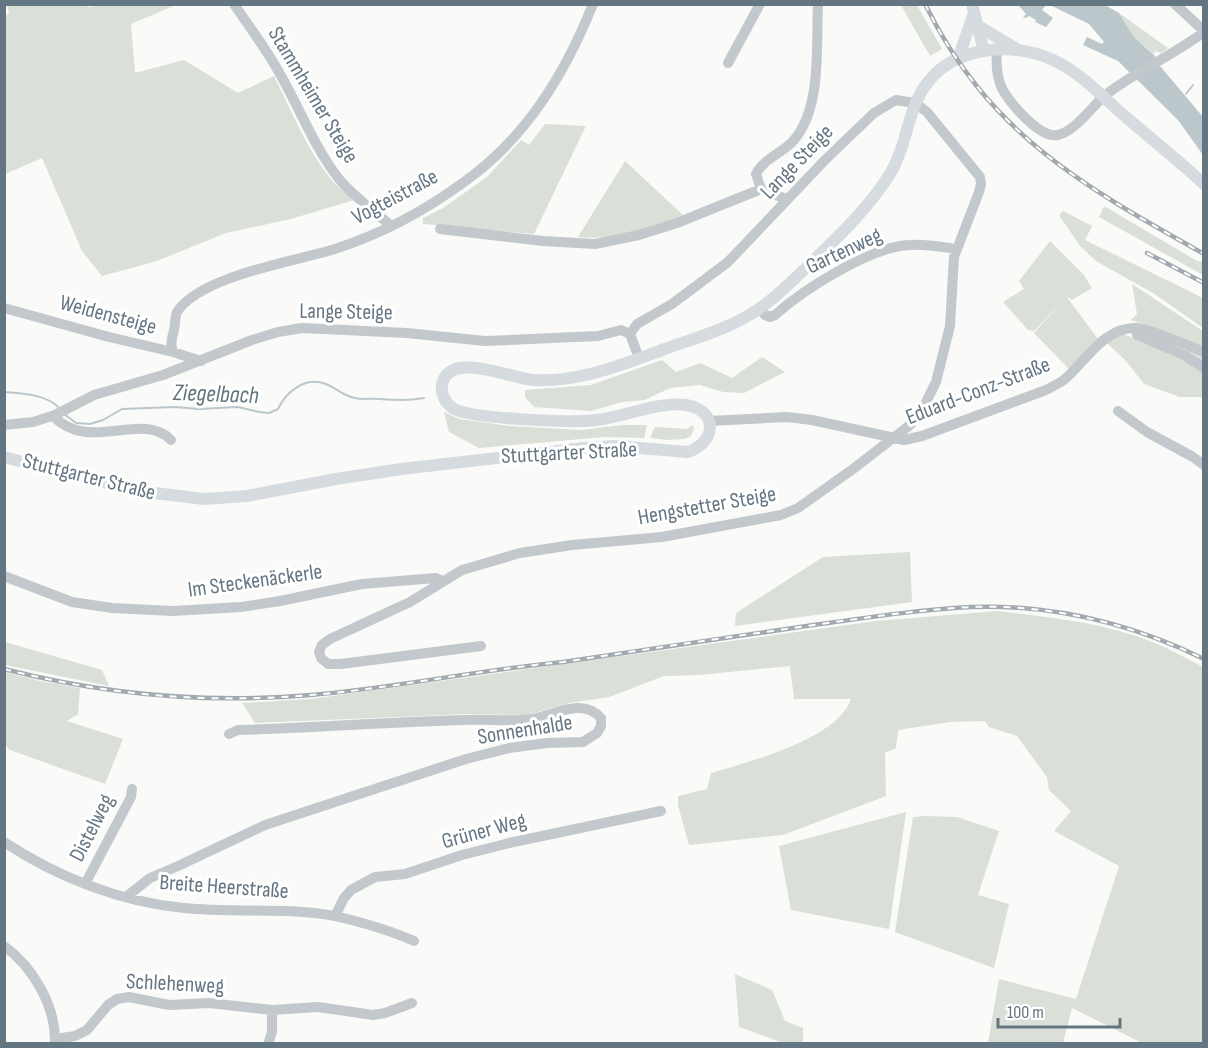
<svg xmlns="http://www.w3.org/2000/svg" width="1208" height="1048" font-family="'Sofia Sans Condensed',sans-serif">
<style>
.green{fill:#dadfd7}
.water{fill:#bbc7cb}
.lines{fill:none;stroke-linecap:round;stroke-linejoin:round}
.stream{stroke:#bbc7cb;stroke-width:2}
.minor{stroke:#c3c8cc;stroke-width:10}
.major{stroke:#d6dbdf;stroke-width:12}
.rail-casing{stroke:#a2aab0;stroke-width:4.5}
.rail{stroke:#fff;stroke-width:2;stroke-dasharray:7;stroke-linecap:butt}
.labels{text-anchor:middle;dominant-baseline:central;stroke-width:6;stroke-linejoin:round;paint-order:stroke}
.street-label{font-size:22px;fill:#657683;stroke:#fff}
.water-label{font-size:24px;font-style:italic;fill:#60757c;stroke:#fff}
</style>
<rect width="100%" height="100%" fill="#fafaf8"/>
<path class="green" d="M 79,4 L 91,7 L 98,4 L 176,5 L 131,24 L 135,73 L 184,60 L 238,93 L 274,76 C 291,110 306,148 330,178 C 336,186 346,193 354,200 L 291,219 L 226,233 L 157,261 L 102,276 L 82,251 L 42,158 L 5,174 L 4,19 L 9,12 L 7,5 Z
M 901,5 L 917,5 L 942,49 L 930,56 Z
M 1119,13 L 1168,48 L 1161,53 L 1155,51 L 1154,54 L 1133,36 Z
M 545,124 L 586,126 L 534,234 L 423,224 L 423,218 L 443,208 L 487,177 L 521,140 L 529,145 Z
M 625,161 L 683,215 C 652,231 612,240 578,237 Z
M 1104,206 L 1197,261 L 1203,262 L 1203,275 L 1099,217 Z
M 1063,211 L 1092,226 L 1085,240 L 1203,298 L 1203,328 L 1153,293 L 1096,261 L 1080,246 L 1059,215 Z
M 1050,241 L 1084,275 L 1092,288 L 1072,300 L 1066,296 L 1098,339 L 1069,369 L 1034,333 L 1062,301 L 1034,331 L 1028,330 L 1003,302 L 1024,289 L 1019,281 Z
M 1132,284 L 1203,331 L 1203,346 L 1131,320 L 1137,314 Z
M 1118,332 L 1182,358 L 1187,350 L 1203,356 L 1203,397 L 1180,397 L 1144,384 L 1126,361 L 1107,343 Z
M 762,357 L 785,372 L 744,393 L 723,392 L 700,385 L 670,388 L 645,400 L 622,402 L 591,411 L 534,407 L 525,397 L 525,390 L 591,385 L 662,360 L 676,372 L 700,363 L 732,378 Z
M 444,412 L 459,419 L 509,426 L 581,430 L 622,425 L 647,425 L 644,438 L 604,437 L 479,448 L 449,432 Z
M 693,425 L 694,429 L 691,436 L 684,439 L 668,440 L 650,438 L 655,427 L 687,429 Z
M 910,552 L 912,602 L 735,626 L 736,613 L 823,557 Z
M 997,611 C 1048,617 1101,622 1150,641 C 1168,648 1186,658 1203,667 L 1203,1043 L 1142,1043 L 1072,1008 L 1063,1043 L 988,1043 L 999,979 L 1076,999 L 1119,866 L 1054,831 L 1071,811 L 1049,790 L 1047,777 L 1017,736 L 989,727 L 985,721 L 950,722 L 898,730 L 896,748 L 885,753 L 886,796 L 783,835 L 689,845 L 678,805 L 678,796 L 707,789 L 711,773 C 748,762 838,739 851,699 L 794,699 L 790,666 L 699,675 L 664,676 L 609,697 L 569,703 L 527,715 L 467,714 L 255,723 L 242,703 L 311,699 L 876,621 Z
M 5,642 L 102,670 L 109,686 L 5,665 Z
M 5,672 L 40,681 L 80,688 L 78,714 L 67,721 L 123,739 L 105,784 L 10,750 L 5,745 Z
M 906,812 L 889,929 L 791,910 L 779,846 Z
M 925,816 L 957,817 L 999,831 L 978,895 L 1009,904 L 994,968 L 895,932 L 913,817 Z
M 735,974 L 772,990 L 785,1021 L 803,1028 L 803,1043 L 783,1043 L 739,1027 Z"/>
<path class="water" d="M 1013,5 L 1046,5 L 1042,10 L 1053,18 L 1046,27 L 1035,22 L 1036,20 L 1029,16 L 1026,18 L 1023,17 L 1026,14 L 1019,6 Z
M 1050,5 L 1105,5 L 1119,13 L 1133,36 L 1154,55 L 1160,66 L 1203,117 L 1203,155 L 1178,120 L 1118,61 L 1083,45 L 1087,37 L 1102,44 L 1104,42 L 1089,24 Z"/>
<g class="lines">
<path class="stream" d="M 1186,94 L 1193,85
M 4,392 C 22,393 49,395 60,409
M 64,414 L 76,423 L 90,424 L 103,420 L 122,409 L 175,407 L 199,409 L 238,407 L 259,412 L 269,413 L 278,409 C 286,392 305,376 326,384 C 336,388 343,396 355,398 C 362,400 370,398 378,399 C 394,400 408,401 424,398"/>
<path class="minor" d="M 234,4 C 250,28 267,50 280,74 C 300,109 314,147 339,179 C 354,197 373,210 390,225
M 1175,4 L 1204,31
M 997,50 C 996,62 996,74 1001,86 C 1007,101 1040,139 1058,135 C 1074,132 1091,108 1103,97 C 1134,72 1172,56 1204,32
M 728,63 L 760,4
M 761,189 L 756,174 C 763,159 783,153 794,140 C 822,107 816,46 818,4
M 440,229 L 543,241 L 595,244 L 639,235 L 677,223 L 761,189 L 786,199
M 4,308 L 109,337 L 173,352 L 201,361
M 759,309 L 765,315 L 770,317 L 775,315 C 804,289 872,246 910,245 C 926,244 942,247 957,249
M 1137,335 L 1184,355 L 1204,368
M 173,352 C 170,344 172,338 174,330 C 175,325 175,317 177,312 C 200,276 296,261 335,249 C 381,234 426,210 464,182 C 526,138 565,74 593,4
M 1118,411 L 1147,432 L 1193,457 L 1204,465
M 53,416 C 90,454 141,410 171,440
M 709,421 L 787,417 L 812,420 L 904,440 L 922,436 L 1046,390 C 1053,386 1061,383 1066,378 C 1087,359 1106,326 1137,328 C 1151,329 1188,346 1204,352
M 4,425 L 33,422 L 55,415 L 94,395 L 163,375 L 252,340 L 278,332 L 302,328 L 407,333 L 485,341 L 598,336 L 621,330 L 630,334 L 639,358
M 4,576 L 72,602 L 112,608 L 173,611 L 241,607 L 280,601 L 362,584 L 436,578 L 443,581
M 481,646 L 341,664 L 328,664 L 321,658 L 319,652 L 322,645 L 330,639 L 410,602 L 462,570 L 520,553 L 572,545 L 662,537 L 781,515 L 798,508 L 853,469 L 910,425 L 921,412 L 936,382 L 950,326 L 954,257 L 979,192 L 981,184 L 980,177 L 927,112 L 915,103 L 896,100 L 874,113 L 825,160 L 728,262 L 672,304 L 637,324 L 630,334
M 4,842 C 57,877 120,902 184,908 C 234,913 285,907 335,916 C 361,922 389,930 414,941
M 85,884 L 131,797 L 132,789
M 126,897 L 150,878 L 178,866 L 265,825 L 466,759 L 509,748 L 547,743 L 583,742 L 597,733 L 601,726 L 601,718 C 580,695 550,719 523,720 C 503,721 483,719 464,720 C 388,722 313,728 238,730 L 229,734
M 335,916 L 344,898 L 351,890 L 375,877 L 405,874 L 462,855 L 509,843 L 661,811
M 4,946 C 33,967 56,1006 55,1043
M 55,1039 L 75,1036 L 87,1030 L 108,1005 L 117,999 L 129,997 L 169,1005 L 209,1003 L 272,1010 L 318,1007 L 373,1015 L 385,1013 L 412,1003
M 268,1044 L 272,1032 L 272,1010"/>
<path class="major" d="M 972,4 L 984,51
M 978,26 L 1015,48
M 958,59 L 974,13
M 4,457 L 138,491 L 204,499 L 247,496 L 336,479 L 401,469 L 584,448 L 614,446 L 688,452 C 717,442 718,410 686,405 C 659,401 624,417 597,420 C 573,423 474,419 454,409 C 445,403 439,392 443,381 C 454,352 510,378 533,380 C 579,383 623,364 665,349 C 691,339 720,332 744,318 C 769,305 789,284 809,265 C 838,237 870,207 891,172 C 908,144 907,108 928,82 C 958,44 1019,41 1059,63 C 1082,75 1101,95 1120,112 C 1148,136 1177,159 1204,184"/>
<defs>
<path id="rail" d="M 925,4 C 989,134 1083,186 1204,254
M 1147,253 L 1204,283
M 4,669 C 106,695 206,704 311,695 C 395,688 478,670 563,662 C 642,650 721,638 800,627 C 857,619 914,610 971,607 C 1052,604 1132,624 1204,659"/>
</defs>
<use href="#rail" class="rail-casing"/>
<use href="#rail" class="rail"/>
</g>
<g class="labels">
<g class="street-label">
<text transform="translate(313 95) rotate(59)">Stammheimer Steige</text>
<text transform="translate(797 162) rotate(-46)">Lange Steige</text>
<text transform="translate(395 197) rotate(-28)">Vogteistraße</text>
<text transform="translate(844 251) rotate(-25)">Gartenweg</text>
<text transform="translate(346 312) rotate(1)">Lange Steige</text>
<text transform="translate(108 315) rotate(15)">Weidensteige</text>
<text transform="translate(978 391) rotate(-21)">Eduard-Conz-Straße</text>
<text transform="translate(569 453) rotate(-3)">Stuttgarter Straße</text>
<text transform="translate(89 477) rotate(14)">Stuttgarter Straße</text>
<text transform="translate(707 506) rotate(-10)">Hengstetter Steige</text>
<text transform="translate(255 581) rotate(-8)">Im Steckenäckerle</text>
<text transform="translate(525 730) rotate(-9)">Sonnenhalde</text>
<text transform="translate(92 828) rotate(-63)">Distelweg</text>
<text transform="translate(484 831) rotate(-15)">Grüner Weg</text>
<text transform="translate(224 887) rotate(4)">Breite Heerstraße</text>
<text transform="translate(175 984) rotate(3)">Schlehenweg</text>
</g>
<g class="water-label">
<text transform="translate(216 394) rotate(2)">Ziegelbach</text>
</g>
</g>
<rect width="1208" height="1048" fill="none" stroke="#657683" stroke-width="12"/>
<path d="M998 1018v9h122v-9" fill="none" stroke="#657683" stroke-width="3"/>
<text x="1007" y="1018" font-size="18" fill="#657683" stroke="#ffffff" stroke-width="4.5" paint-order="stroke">100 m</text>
</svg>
